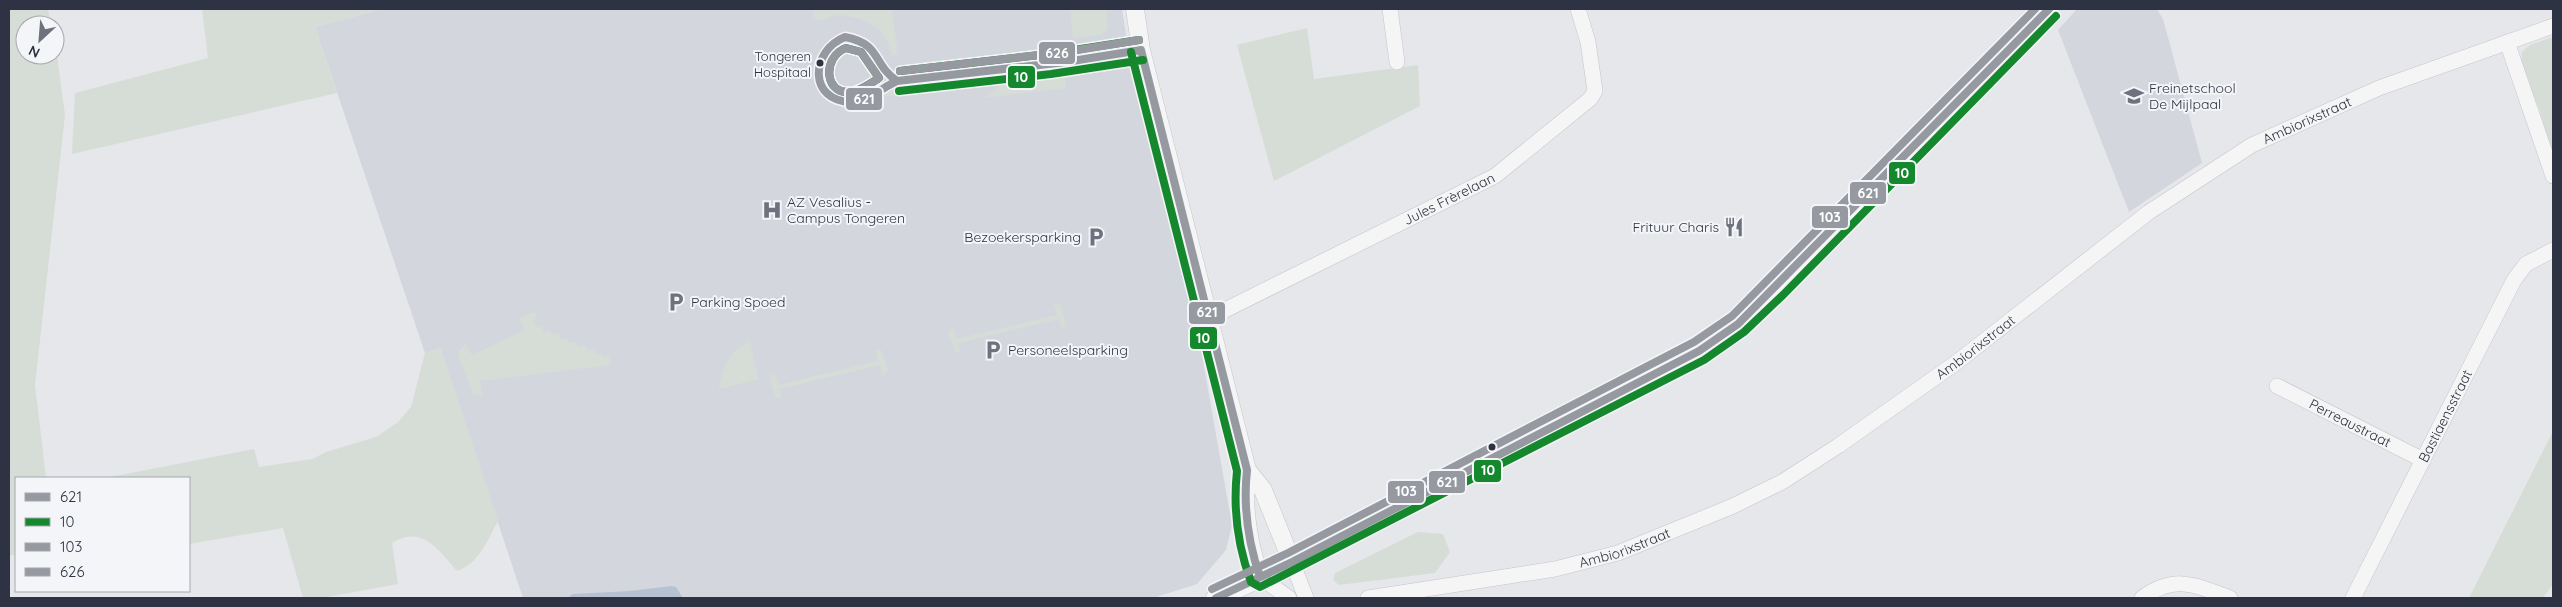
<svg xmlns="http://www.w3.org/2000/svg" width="2562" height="607" font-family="Quicksand,sans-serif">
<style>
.built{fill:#d4d6dd}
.green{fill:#d6ddd6}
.water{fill:#b6c2d2}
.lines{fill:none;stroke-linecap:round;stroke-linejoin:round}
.minor-casing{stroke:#c3c5c8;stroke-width:16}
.tertiary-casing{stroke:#c3c5c8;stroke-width:19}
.secondary-casing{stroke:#c3c5c8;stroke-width:21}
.minor{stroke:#f5f5f6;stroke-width:15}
.tertiary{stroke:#f5f5f6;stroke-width:18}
.secondary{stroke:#f7f7f8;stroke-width:20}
.bus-1-casing{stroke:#f4f5f8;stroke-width:11}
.bus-2-casing{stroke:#f4f5f8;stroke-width:11}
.bus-3-casing{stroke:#f4f5f8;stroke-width:11}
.bus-4-casing{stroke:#f4f5f8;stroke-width:11}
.bus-1{stroke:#9699a0;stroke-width:8}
.bus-2{stroke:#15882e;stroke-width:8}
.bus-3{stroke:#9699a0;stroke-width:8}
.bus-4{stroke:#9699a0;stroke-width:8}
.bus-dot{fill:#2d3342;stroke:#f4f5f8;stroke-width:2}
.labels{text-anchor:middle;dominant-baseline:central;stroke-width:4;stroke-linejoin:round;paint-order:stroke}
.bus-label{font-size:13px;fill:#2d3342;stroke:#f4f5f8;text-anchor:end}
.poi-label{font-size:14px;fill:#2d3342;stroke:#f4f5f8;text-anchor:start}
.street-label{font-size:14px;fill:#2d3342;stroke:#f4f5f8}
.line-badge{stroke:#f4f5f8;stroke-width:2}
.badge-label{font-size:14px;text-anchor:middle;font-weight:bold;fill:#fff}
</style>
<rect width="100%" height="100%" fill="#e5e7ea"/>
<path class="built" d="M 382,9 L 1122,9 L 1129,54 L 1197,327 L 1232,525 L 1226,550 L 1197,584 L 1153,598 L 523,598 L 440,348 L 425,353 L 315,27 Z
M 2077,9 L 2157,9 L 2163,19 L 2202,163 L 2129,212 L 2058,30 Z"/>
<path class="green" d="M 9,9 L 48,9 L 51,25 L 25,25 L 25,55 L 55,55 L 55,41 L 65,115 L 35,385 L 46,478 L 16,478 L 16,554 L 9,556 Z
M 202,9 L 382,9 L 315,27 L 337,93 L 72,154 L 75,93 L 208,58 Z
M 814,9 L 900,9 L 892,10 L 898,54 L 893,55 C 890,49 888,42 885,37 C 876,22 850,13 833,16 C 824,18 821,24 812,17 Z
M 1070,9 L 1106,9 L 1108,29 L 1101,35 L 1073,38 Z
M 1307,28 L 1314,79 L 1418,65 L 1420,106 L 1274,181 L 1237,45 Z
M 2553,37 L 2553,157 L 2540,111 L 2521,65 L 2522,52 L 2530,45 Z
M 1064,71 L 1066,88 L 984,98 L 1009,78 Z
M 969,81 L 973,84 L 972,87 L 885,97 L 882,95 L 886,91 Z
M 1054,303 L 1060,304 L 1066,324 L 1062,330 L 1059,319 L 958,343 L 961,354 L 955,351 L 948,333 L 953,327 L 957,339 L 1057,315 Z
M 532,313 L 537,314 L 534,322 L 537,328 L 541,326 L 544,332 L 549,330 L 553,335 L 559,333 L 561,340 L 567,338 L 569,343 L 575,342 L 578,347 L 586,346 L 588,351 L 594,350 L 596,354 L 601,353 L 602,357 L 609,356 L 610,365 L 480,381 L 482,395 L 473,394 L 459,357 L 458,352 L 465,344 L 472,355 L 525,330 L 519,319 Z
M 750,342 L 758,379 L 719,389 C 722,369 729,349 750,342 Z
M 440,348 L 498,521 C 488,539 479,564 457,571 C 439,550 422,524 392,543 L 398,584 L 322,598 L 303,598 L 283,528 L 189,544 L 189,478 L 105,478 L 254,449 L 259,467 L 312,459 L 326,452 L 376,437 L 398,422 L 411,407 L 425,353 Z
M 875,349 L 881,350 L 888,370 L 883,376 L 880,365 L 779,389 L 782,400 L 776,397 L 770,379 L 774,373 L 778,385 L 878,361 Z
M 2553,431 L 2553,584 L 2543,598 L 2469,598 Z
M 1418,532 L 1443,534 L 1450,552 L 1435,573 L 1339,585 L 1333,580 L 1335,573 Z"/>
<path class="water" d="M 671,586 L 676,587 L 683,598 L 567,598 L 573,594 L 630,591 Z"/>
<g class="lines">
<defs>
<g id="minor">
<path d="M 1390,9 L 1397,62"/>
<path d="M 2507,42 L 2553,176"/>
<path id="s1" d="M 1209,318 L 1495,176 L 1590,99 L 1595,91 L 1588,42 L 1578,9"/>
<path id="s2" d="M 2277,386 L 2423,460"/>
<path d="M 1292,562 L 1306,598"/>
<path d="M 1260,577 L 1289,598"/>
<path id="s3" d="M 1368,598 L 1555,569 L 1618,553 L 1733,506 L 1782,482 L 1838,446 L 1957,362 L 2149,212 L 2252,145 L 2379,88 L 2553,26"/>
<path d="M 2142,598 C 2175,574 2195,585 2230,598"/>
<path id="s4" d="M 2353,598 L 2514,280 L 2526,264 L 2553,250"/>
</g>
<path id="tertiary" d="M 1135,9 L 1141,50 L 1247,470 C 1242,504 1248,545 1260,577
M 1247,470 L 1263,490 L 1292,562"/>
<path id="secondary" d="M 1216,598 L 1292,562 L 1699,351 L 1738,324 L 1776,288 L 2049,9"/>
</defs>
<use href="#minor" class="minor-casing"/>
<use href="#tertiary" class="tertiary-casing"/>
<use href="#secondary" class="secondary-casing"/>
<use href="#minor" class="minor"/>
<use href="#tertiary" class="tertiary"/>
<use href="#secondary" class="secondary"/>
<defs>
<path id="bus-1" d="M 845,37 C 882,44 872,64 897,81 C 883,87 867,102 851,102 C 808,101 810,51 845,37 Z
M 1141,50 L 1247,470 C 1243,507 1248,542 1260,577
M 897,81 L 1066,62 L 1141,50
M 1216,598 L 1292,562 L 1699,351 L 1738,324 L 2049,9"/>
<path id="bus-2" d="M 846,48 L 861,52 L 879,78 C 871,83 863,89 855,91 C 824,99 821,57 846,48 Z
M 1131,52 L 1237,471 C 1233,508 1238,547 1251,582 L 1260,587 L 1704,360 L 1744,332 L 1783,295 L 2056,16
M 900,71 L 1048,54 L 1139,40
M 899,91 L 1051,74 L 1143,60"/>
<path id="bus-3" d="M 1212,589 L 1288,553 L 1694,342 L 1732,316 L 2035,9"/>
<path id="bus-4" d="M 846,48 L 861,52 L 879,78 C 871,83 863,89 855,91 C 824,99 821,57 846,48 Z
M 900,71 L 1065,52 L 1139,40"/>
</defs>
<use href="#bus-1" class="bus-1-casing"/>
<use href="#bus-2" class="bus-2-casing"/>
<use href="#bus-3" class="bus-3-casing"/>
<use href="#bus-4" class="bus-4-casing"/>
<use href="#bus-1" class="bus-1"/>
<use href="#bus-2" class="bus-2"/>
<use href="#bus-3" class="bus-3"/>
<use href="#bus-4" class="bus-4"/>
</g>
<defs>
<symbol id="school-bare" viewBox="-9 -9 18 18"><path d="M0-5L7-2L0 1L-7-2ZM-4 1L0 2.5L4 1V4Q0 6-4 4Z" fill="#6d727d" stroke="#f4f5f8" stroke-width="2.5" paint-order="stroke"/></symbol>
<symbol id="hospital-bare" viewBox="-9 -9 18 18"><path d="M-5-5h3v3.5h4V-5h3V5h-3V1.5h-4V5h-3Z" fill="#6d727d" stroke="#f4f5f8" stroke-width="2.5" paint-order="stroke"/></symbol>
<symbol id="restaurant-bare" viewBox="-9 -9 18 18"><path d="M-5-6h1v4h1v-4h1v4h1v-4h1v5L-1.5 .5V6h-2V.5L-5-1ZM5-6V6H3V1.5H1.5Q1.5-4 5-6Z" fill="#6d727d" stroke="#f4f5f8" stroke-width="2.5" paint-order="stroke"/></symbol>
<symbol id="parking-bare" viewBox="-9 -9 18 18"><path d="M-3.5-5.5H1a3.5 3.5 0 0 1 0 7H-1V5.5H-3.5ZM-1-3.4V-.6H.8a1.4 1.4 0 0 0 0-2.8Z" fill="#6d727d" stroke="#f4f5f8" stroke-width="2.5" paint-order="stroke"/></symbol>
</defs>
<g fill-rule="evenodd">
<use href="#school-bare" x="2120" y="82" width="28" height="28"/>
<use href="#hospital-bare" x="758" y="196" width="28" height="28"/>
<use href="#restaurant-bare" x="1720" y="213" width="28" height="28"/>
<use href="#parking-bare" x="1082" y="223" width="28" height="28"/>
<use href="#parking-bare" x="662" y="288" width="28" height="28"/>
<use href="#parking-bare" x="979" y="336" width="28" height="28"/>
</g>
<g class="bus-dot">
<circle cx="820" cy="63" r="4.5"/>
<circle cx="1492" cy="447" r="4.5"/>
</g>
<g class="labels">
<g class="bus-label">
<text x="811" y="56">Tongeren<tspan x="811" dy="16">Hospitaal</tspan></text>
</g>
<g class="poi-label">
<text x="2149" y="88">Freinetschool<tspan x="2149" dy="16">De Mijlpaal</tspan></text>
<text x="787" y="202">AZ Vesalius -<tspan x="787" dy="16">Campus Tongeren</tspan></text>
<text x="1719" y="227" text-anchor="end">Frituur Charis</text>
<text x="1081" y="237" text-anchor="end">Bezoekersparking</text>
<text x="691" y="302">Parking Spoed</text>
<text x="1008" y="350">Personeelsparking</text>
</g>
<g class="street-label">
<text stroke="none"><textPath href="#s3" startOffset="1072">Ambiorixstraat</textPath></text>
<text stroke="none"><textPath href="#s1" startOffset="268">Jules Frèrelaan</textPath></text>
<text stroke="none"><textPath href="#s3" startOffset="669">Ambiorixstraat</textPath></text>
<text stroke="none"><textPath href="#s4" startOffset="204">Bastiaensstraat</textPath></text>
<text stroke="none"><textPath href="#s2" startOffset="82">Perreaustraat</textPath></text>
<text stroke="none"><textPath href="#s3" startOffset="262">Ambiorixstraat</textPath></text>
</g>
</g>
<g class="line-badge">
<rect x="1038" y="41" width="38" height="24" rx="5" fill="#9699a0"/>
<rect x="1007" y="65" width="29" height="24" rx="5" fill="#15882e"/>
<rect x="845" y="87" width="38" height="24" rx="5" fill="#9699a0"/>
<rect x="1888" y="161" width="28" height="24" rx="5" fill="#15882e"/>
<rect x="1849" y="181" width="38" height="24" rx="5" fill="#9699a0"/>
<rect x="1811" y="205" width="38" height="24" rx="5" fill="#9699a0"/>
<rect x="1188" y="301" width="38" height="24" rx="5" fill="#9699a0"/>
<rect x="1189" y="326" width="29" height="24" rx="5" fill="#15882e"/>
<rect x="1473" y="459" width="29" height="24" rx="5" fill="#15882e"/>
<rect x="1428" y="470" width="38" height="24" rx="5" fill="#9699a0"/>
<rect x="1387" y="480" width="38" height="24" rx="5" fill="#9699a0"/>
</g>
<g class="badge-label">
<text x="1057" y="58">626</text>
<text x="1021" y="82">10</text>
<text x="864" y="104">621</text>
<text x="1902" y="178">10</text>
<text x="1868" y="198">621</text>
<text x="1830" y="222">103</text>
<text x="1207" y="317">621</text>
<text x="1203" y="343">10</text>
<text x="1488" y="475">10</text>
<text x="1447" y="487">621</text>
<text x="1406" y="496">103</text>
</g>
<rect width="2562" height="607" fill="none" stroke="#2d3342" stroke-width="20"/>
<rect x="15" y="477" width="175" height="115" fill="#f4f5f8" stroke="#a4a7af"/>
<rect x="25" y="493" width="25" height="8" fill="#9699a0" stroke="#a4a7af"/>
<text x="60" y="502" font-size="15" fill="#2d3342">621</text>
<rect x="25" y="518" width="25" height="8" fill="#15882e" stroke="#a4a7af"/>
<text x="60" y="527" font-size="15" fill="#2d3342">10</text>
<rect x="25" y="543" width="25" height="8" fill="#9699a0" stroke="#a4a7af"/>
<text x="60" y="552" font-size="15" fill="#2d3342">103</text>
<rect x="25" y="568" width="25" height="8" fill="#9699a0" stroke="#a4a7af"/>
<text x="60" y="577" font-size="15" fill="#2d3342">626</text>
<g transform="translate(40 40) rotate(206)"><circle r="24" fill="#f4f5f8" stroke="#a4a7af"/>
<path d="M0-4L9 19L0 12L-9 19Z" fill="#6d727d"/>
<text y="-8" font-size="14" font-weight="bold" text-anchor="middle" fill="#2d3342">N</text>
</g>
</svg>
